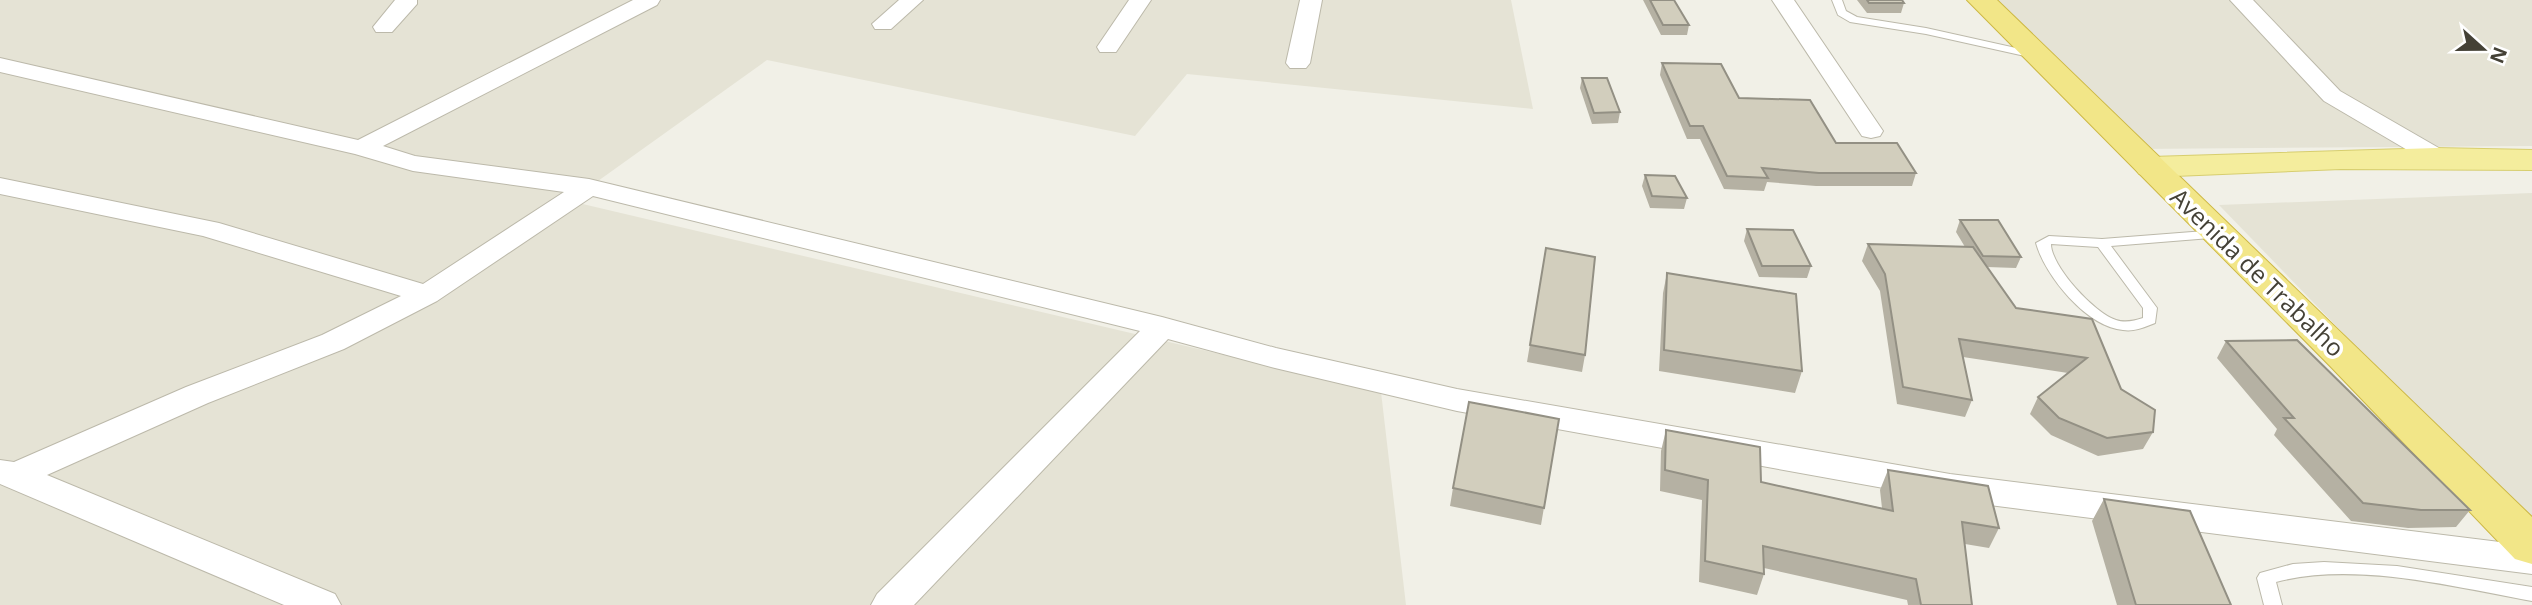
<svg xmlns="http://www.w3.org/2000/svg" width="2532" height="605" font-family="'Open Sans',sans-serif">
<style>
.residential{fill:#e5e3d5}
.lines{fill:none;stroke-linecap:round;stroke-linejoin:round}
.service-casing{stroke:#bcb9aa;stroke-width:2}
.minor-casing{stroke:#bcb9aa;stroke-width:2}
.primary-casing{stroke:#d7ce6f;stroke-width:2}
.trunk-casing{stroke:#cdb845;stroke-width:2}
.service{fill:#fff;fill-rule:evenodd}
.minor{fill:#fff;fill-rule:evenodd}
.primary{fill:#f4ed9d;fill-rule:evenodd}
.trunk{fill:#f2e688;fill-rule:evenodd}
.wall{fill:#b5b1a3}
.building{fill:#d2cebd;stroke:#939084;stroke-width:2}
.labels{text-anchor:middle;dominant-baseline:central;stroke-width:7;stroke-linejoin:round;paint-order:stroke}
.street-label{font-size:24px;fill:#444136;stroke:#fff}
</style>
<rect width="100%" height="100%" fill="#f1f0e7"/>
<path class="residential" d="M 0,0 L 1511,0 L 1533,109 L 1187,74 L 1135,136 L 767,60 L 570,201 L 1381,392 L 1406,605 L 0,605 Z
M 1997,0 L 2532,0 L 2532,146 L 2137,149 Z
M 2532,193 L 2532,528 L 2219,205 Z"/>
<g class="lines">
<defs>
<path id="service" d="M 1832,0 L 1842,0 L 1846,11 L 1857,17 L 1926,28 L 2034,52 L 2039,55 L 2034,58 L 1926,34 L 1850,22 L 1838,15 Z
M 2218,230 L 2225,234 L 2223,237 L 2111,246 L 2157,308 L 2155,323 C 2145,327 2134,332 2123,330 C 2087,327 2045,276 2036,243 L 2049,236 L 2102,239 ZM 2051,244 L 2098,247 L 2143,308 L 2143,318 C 2134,321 2125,323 2116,320 C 2094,313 2051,266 2051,244 Z
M 2324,562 L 2397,566 L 2532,587 L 2532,601 C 2453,587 2355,561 2276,582 L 2282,605 L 2264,605 L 2257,578 L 2260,573 L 2293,564 Z"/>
<path id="minor" d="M 395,0 L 417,0 L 417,4 L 392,32 L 376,32 L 373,27 Z
M 633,0 L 660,0 L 657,5 L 383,146 L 415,156 L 589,179 L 1162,317 L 1276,348 L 1457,389 L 1950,474 L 2532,546 L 2532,574 L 1950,500 L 1457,411 L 1275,368 L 1168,339 L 914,605 L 871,605 L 877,594 L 1140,331 L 593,196 L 437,301 L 344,349 L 208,403 L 47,475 L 335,594 L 341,605 L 284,605 L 0,484 L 0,460 L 14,462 L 186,387 L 322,335 L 401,296 L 203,236 L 0,194 L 0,178 L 219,223 L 423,284 L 564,192 L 413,171 L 355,154 L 0,72 L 0,58 L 358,140 Z
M 899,0 L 923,0 L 891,29 L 875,29 L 872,24 Z
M 1129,0 L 1151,0 L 1116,52 L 1100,52 L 1097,47 Z
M 1300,0 L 1322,0 L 1310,63 L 1306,68 L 1290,68 L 1286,63 Z
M 1772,0 L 1794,0 L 1883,131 L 1880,136 L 1871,138 L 1862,136 Z
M 2230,0 L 2253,0 L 2340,91 L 2444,151 L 2448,156 L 2444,161 L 2435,164 L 2426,161 L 2324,101 Z"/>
<path id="primary" d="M 2436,148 L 2532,150 L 2532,170 L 2341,169 L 2151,177 L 2139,174 L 2134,167 L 2139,160 L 2151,157 Z"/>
<path id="trunk" d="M 1967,0 L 1997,0 L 2532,517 L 2532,564 L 2515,559 L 2332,368 Z"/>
</defs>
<use href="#service" class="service-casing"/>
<use href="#minor" class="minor-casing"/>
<use href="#primary" class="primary-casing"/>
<use href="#trunk" class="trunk-casing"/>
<use href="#service" class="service"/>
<use href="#minor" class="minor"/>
<use href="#primary" class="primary"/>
<use href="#trunk" class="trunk"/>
</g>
<path class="wall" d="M 1643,0 L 1674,0 L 1689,25 L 1687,35 L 1661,35 Z
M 1857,0 L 1902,0 L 1904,3 L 1901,13 L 1867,13 Z
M 1662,63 L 1836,143 L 1916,173 L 1912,186 L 1816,186 L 1767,182 L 1764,191 L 1724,189 L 1700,139 L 1687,139 L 1660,75 Z
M 1582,78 L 1620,112 L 1618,123 L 1592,124 L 1580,88 Z
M 1645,175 L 1687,198 L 1684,209 L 1650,208 L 1642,186 Z
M 1960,220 L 2021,257 L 2016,268 L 1987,267 L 2016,308 L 2092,319 L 2121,389 L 2153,432 L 2143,449 L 2098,456 L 2051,435 L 2030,414 L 2038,397 L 2068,373 L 1963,357 L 1972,400 L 1965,417 L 1897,404 L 1880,291 L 1862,261 L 1868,244 L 1965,247 L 1956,232 Z
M 1747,229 L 1811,266 L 1807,278 L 1759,277 L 1744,241 Z
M 1546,248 L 1585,355 L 1582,372 L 1527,362 Z
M 1667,273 L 1802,371 L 1795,393 L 1659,371 L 1663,293 Z
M 2226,341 L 2470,510 L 2456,527 L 2408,528 L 2351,521 L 2274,435 L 2277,429 L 2217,358 Z
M 1559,419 L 1541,525 L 1450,506 L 1453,488 Z
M 1666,430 L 1761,482 L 1882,508 L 1880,490 L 1888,470 L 1999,528 L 1989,548 L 1965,544 L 1972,605 L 1908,605 L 1907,600 L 1764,568 L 1764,574 L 1757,595 L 1699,582 L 1702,500 L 1660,491 L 1661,451 Z
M 2104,499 L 2231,605 L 2117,605 L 2092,521 Z"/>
<path class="building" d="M 1650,0 L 1674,0 L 1689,25 L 1663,25 Z
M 1867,0 L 1902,0 L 1904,3 L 1869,3 Z
M 1662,63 L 1721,64 L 1739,98 L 1810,100 L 1836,143 L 1897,143 L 1916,173 L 1819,173 L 1762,168 L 1768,178 L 1727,176 L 1703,126 L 1690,126 Z
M 1582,78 L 1607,78 L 1620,112 L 1594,113 Z
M 1645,175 L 1675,176 L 1687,198 L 1652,196 Z
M 1960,220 L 1998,220 L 2021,257 L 1983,256 Z
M 1747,229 L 1793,230 L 1811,266 L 1762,266 Z
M 1868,244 L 1973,247 L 2016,308 L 2092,319 L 2121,389 L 2155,410 L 2153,432 L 2107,438 L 2059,418 L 2038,397 L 2087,358 L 1959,339 L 1972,400 L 1903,387 L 1885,274 Z
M 1546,248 L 1595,257 L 1585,355 L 1530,345 Z
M 1667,273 L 1796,294 L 1802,371 L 1664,350 Z
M 2297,340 L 2470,510 L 2421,510 L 2363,503 L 2284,418 L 2294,418 L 2226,341 Z
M 1469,402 L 1559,419 L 1544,508 L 1453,488 Z
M 1666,430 L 1760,447 L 1761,482 L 1893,511 L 1888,470 L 1988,486 L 1999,528 L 1962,522 L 1972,605 L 1921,605 L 1916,579 L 1763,546 L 1764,574 L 1705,561 L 1708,480 L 1665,470 Z
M 2104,499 L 2190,511 L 2231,605 L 2136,605 Z"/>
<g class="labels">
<g class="street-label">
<text transform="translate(2258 272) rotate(44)">Avenida de Trabalho</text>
</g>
</g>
<g transform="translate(2483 49) rotate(111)" stroke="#ffffff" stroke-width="5" paint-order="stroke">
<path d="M0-5L12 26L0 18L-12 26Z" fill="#444136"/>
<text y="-10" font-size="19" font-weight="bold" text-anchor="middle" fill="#444136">N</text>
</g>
</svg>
